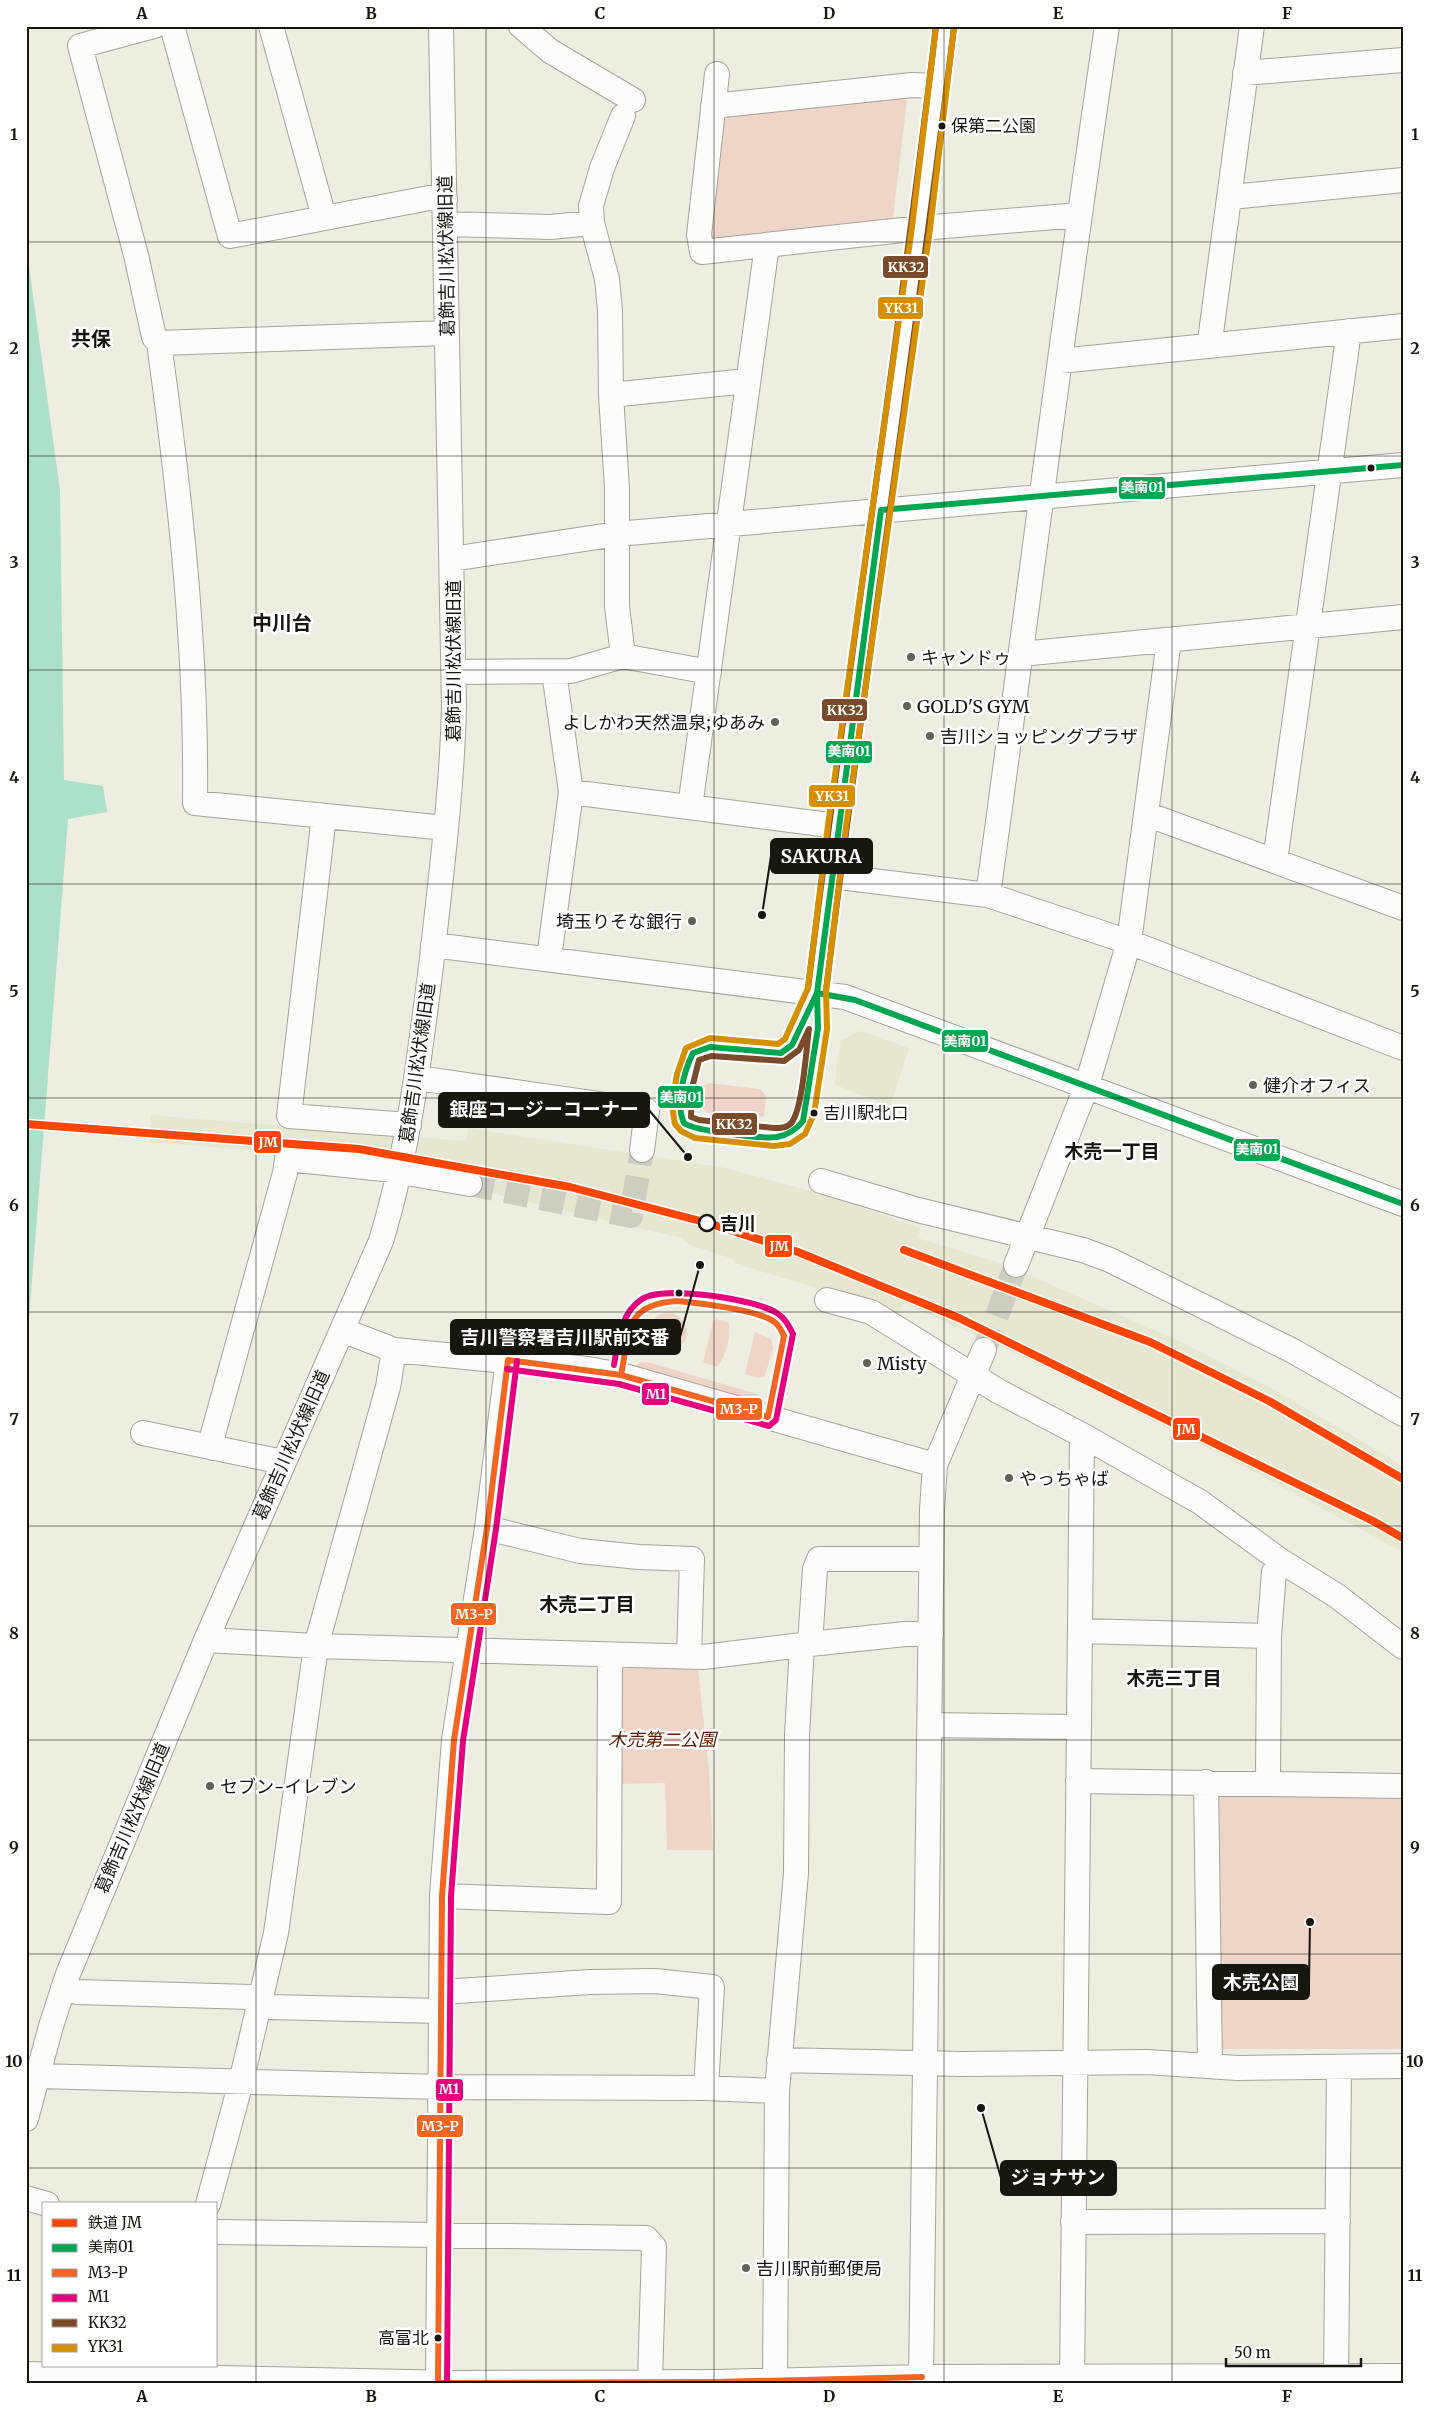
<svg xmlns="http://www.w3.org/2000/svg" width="1429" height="2410" font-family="Merriweather,'Noto Sans JP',serif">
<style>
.built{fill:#e7e6d1}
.green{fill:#efd5c7}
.water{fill:#ace0c8}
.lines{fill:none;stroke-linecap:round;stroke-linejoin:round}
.minor-tunnel{stroke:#cdcdc2;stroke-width:24;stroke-dasharray:24 12;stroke-linecap:butt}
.minor-casing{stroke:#a5a49b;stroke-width:26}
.minor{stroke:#fcfcfa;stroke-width:24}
.bus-1-casing{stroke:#fff;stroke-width:10}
.bus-2-casing{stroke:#fff;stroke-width:10}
.bus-3-casing{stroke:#fff;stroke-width:10}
.bus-4-casing{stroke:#fff;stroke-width:10}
.bus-5-casing{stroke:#fff;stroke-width:10}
.bus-1{stroke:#00a651;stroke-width:6}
.bus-2{stroke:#f26522;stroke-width:6}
.bus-3{stroke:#e5007d;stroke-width:6}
.bus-4{stroke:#7a4b2a;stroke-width:6}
.bus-5{stroke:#d59002;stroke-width:6}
.rail-1-casing{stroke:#fff;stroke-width:11}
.rail-1{stroke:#ff4500;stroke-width:8}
.grid{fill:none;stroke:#17160f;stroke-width:1;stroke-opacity:0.55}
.bus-dot{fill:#17160f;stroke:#fff;stroke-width:2}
.poi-dot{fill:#626158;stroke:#fff;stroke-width:2}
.stop-dot{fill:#fff;stroke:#17160f;stroke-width:2.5}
.labels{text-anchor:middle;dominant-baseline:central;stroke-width:5;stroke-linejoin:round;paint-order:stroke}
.bus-label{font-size:17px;fill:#17160f;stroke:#fff;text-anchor:start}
.street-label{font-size:18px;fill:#17160f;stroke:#fff}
.poi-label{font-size:18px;fill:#17160f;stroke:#fff;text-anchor:start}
.stop-label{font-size:18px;font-weight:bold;fill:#17160f;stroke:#fff;text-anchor:start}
.park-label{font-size:18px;font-style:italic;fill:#561c07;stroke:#fff}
.neighbourhood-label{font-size:19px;font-weight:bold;fill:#17160f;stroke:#fff}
.quarter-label{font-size:20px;font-weight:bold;fill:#17160f;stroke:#fff}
.leader{fill:none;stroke:#17160f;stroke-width:2}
.callout-dot{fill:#17160f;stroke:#fff;stroke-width:2}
.callout{fill:#17160f;stroke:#17160f;stroke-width:2}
.callout-label{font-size:19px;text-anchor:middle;font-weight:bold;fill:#fff}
.line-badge{stroke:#fff;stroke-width:2}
.badge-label{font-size:14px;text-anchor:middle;font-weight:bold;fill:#fff}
.neatline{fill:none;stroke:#17160f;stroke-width:2}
.grid-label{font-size:16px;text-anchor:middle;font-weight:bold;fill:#17160f}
</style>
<rect width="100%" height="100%" fill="#edede1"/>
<path class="built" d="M 861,1031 L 909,1048 L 890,1107 L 834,1084 L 841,1040 Z
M 151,1115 L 466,1141 L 468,1128 L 721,1167 L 852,1202 L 859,1207 L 920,1228 L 917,1238 L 1004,1264 L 1179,1341 L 1273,1389 L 1390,1458 L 1403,1467 L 1403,1552 L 1245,1467 L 1091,1389 L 1002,1347 L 903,1303 L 898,1313 L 832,1287 L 820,1289 L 734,1263 L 733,1259 L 690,1245 L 681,1238 L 513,1198 L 323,1156 L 149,1142 Z"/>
<path class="green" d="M 899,95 L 907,101 L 893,217 L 884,224 L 713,241 L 708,235 L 720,118 L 727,111 Z
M 709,1083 L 760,1089 L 766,1096 L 764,1116 C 755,1120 720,1119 710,1114 C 705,1111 702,1108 699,1103 L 701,1087 Z
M649 1332a19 19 0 1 1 38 0a19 19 0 1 1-38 0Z
M 716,1319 L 729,1323 C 731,1336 726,1357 717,1367 L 703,1362 L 713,1322 Z
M 755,1332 L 771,1339 L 773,1348 L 765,1376 L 758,1378 L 745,1374 Z
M 640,1362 L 651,1363 L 757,1394 L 761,1400 L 759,1403 L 634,1368 Z
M 623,1664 L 698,1669 L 709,1770 L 713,1850 L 667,1850 L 665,1783 L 619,1784 L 616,1670 Z
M 1217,1792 L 1403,1796 L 1403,2049 L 1216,2049 Z"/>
<path class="water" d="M 26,245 L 60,490 L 64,780 L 103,786 L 107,812 L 68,819 L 26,1358 Z"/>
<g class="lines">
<path class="minor-tunnel" d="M 470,1184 L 631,1216 L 642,1150
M 984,1350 L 1016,1265"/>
<defs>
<path id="minor" d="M 154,26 L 80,46 L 136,255 L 154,337 L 159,343 L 446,333
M 172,26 L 230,236 L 429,198 L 445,199
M 271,26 L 324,217
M 521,26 L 550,51 L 633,100
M 1245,73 L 1403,60
M 717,74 L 699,235 L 702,252 L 921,228 L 1079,215
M 713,106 L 912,85 L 937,86
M 1231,197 L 1403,180
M 446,224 L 550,227 L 592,223
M 159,343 C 180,495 197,649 195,803 L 446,828
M 1211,346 L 1211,333 L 1252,26
M 1060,361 L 1403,326
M 611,395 L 747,381
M 452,559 L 617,534 L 1403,465
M 1021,654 L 1403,617
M 623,656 L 709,672
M 454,672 L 571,671 L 623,656 L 617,606 L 617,489 L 611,395 L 610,311 L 607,279 L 592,223 L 591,206 L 602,168 L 623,116
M 571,792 L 837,826
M 690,807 L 767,245
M 1146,814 L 1403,908
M 324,816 L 289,1116 L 409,1125
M 1275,861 L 1349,331
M 831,876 L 988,895 L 1129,942 L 1403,1048
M 988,895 C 1028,605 1064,315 1107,26
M 433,945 L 845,997 L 1403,1204
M 549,958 L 571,792 L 554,672
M 817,993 L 837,826 L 921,228 L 945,26
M 418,1078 L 647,1111 L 642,1150
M 821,1181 L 918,1210 L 1083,1250 L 1110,1260 L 1293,1351 L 1403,1414
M 1016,1265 L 1087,1085 L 1129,942 L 1169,640
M 827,1300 L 871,1312 L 998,1391 L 1082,1435 L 1200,1502 L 1281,1561 L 1337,1596 L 1403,1647
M 342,1330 L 394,1350 L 588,1369 L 621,1375 L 935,1465
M 143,1433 L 283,1462
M 213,1448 L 213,1434 L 285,1173 L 287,1159 L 384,1169 L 470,1184
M 487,1528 L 580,1551 L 639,1557 L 692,1559 L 689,1656
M 1080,1631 L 1269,1636
M 206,1640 L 316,1646 L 703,1657 L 810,1644 L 905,1634 L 931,1634
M 810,1644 L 815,1569 L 819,1559 L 931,1559
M 930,1725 L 1079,1727
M 1078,1781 L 1403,1786
M 1206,1782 L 1210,2066
M 1268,1783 L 1269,1636 L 1274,1572 L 1281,1561
M 442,1896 L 609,1902 L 610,1655
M 63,1988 L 77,1992 L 251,1997 L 269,2007 L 441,2011
M 442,1992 L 590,1982 L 655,1981 L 712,1987 L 706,2088
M 779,2060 L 961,2064 L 1147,2062 L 1237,2068 L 1403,2066
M 38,2076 L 441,2087 L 706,2088 L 777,2091
M 26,2119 L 51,2026 L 68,1974 L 206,1640 L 381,1241 C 409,1149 420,1054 432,958 C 441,875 452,791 454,706 L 441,26
M 26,2198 L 47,2204
M 208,2204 L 241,2082 L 276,1933 L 316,1646 L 388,1387 L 394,1350
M 1073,2222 L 1338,2221
M 216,2232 L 646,2238 L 654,2247 L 650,2382
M 26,2374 L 456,2383 L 716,2382 L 922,2377 L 1403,2376
M 775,2381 L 777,2091 L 796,1873 L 797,1735 L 802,1645
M 438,2384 L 442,1896 L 454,1740 L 487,1528 L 508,1360
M 921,2384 L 932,1510 L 935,1465 L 984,1350
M 1072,2384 L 1082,1435
M 1336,2384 L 1339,2067"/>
</defs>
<use href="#minor" class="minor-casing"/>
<use href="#minor" class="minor"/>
<defs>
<path id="bus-1" d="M 881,510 L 1403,465
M 817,993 L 818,1028 L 803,1121 C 796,1130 788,1135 777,1137 C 763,1139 694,1131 684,1123 C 675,1104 684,1071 693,1053 L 710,1047 L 781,1053 L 792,1045 Z
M 817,993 L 881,510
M 817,993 L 855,1000 L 1403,1204"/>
<path id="bus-2" d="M 678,1301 C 699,1303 757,1310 773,1321 C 779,1324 781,1330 784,1336 L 768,1417 L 621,1375 C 630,1331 624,1304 678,1301 Z
M 508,1360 L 621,1375
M 438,2383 L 442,1896 L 454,1740 L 487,1528 L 508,1360
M 438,2383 L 716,2382 L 922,2377"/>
<path id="bus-3" d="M 507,1369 L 619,1384 L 769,1426 L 776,1420 L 793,1334 C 789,1326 785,1318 777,1313 C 755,1299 664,1285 642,1299 C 620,1313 618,1342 614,1365
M 447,2384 L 451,1896 L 463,1741 L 496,1529 L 517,1361"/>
<path id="bus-4" d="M 808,988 C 848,667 898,347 936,26
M 826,991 C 865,669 915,349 954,27
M 809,1029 C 806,1050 803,1106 792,1122 C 788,1128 781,1128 774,1128 L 699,1120 L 691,1117 L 692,1088 L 699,1060 L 711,1056 L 784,1061 L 799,1050 Z"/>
<path id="bus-5" d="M 936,26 L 912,227 L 828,825 L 808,988 L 785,1039 L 778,1044 L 710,1038 L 686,1048 L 677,1074 L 672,1106 L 675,1124 L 681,1131 L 695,1138 L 774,1146 L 790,1144 L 805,1134 L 814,1114 L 827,1029 L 826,991 L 846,827 L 930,229 L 954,27"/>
</defs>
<use href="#bus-1" class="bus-1-casing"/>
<use href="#bus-2" class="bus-2-casing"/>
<use href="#bus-3" class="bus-3-casing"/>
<use href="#bus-4" class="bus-4-casing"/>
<use href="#bus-5" class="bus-5-casing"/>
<use href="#bus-1" class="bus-1"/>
<use href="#bus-2" class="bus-2"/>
<use href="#bus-3" class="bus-3"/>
<use href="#bus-4" class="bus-4"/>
<use href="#bus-5" class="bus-5"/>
<defs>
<path id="rail-1" d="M 26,1124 L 359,1149 L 570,1187 L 708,1223 L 798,1252 L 959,1318 L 1373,1521 L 1403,1538
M 904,1250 L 1150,1342 L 1269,1401 L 1403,1479"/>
</defs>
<use href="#rail-1" class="rail-1-casing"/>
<use href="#rail-1" class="rail-1"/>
</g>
<path class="grid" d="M 256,26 L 256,2384M 486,26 L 486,2384M 714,26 L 714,2384M 944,26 L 944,2384M 1172,26 L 1172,2384M 26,242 L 1403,242M 26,456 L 1403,456M 26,670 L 1403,670M 26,884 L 1403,884M 26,1098 L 1403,1098M 26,1312 L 1403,1312M 26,1526 L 1403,1526M 26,1740 L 1403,1740M 26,1954 L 1403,1954M 26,2168 L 1403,2168"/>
<g class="bus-dot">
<circle cx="942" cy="126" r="4.5"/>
<circle cx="1371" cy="468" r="4.5"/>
<circle cx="814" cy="1113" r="4.5"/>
<circle cx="679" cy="1293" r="4.5"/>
<circle cx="438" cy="2338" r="4.5"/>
</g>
<g class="poi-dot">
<circle cx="911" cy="657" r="5"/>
<circle cx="907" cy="706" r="5"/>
<circle cx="775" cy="722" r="5"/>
<circle cx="930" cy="736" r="5"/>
<circle cx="692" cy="921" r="5"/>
<circle cx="1253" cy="1085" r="5"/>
<circle cx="867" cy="1363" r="5"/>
<circle cx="1009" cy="1478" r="5"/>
<circle cx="210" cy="1786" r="5"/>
<circle cx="746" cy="2268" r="5"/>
</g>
<circle class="stop-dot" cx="707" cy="1223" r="8"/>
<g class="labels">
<g class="bus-label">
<text x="951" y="126">保第二公園</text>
<text x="823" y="1113">吉川駅北口</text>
<text x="429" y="2338" text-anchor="end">高富北</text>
</g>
<g class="street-label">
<text transform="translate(446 256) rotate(-91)">葛飾吉川松伏線旧道</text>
<text transform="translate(453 661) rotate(-90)">葛飾吉川松伏線旧道</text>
<text transform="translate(417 1063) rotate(-82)">葛飾吉川松伏線旧道</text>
<text transform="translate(291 1445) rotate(-66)">葛飾吉川松伏線旧道</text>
<text transform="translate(132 1818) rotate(-67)">葛飾吉川松伏線旧道</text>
</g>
<g class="poi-label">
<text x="921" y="657">キャンドゥ</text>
<text x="917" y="706">GOLD'S GYM</text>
<text x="765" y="722" text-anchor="end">よしかわ天然温泉;ゆあみ</text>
<text x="940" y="736">吉川ショッピングプラザ</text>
<text x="682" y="921" text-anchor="end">埼玉りそな銀行</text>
<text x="1263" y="1085">健介オフィス</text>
<text x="877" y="1363">Misty</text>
<text x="1019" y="1478">やっちゃば</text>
<text x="220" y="1786">セブン-イレブン</text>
<text x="756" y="2268">吉川駅前郵便局</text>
</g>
<g class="stop-label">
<text x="720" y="1223">吉川</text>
</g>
<g class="park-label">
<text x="662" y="1739">木売第二公園</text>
</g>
<g class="neighbourhood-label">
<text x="1112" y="1151">木売一丁目</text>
<text x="587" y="1604">木売二丁目</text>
<text x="1174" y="1678">木売三丁目</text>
</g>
<g class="quarter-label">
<text x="91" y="338">共保</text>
<text x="282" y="622">中川台</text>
</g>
</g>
<path class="leader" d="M762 915L771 856M688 1157L649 1110M700 1265L680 1337M1310 1922L1309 1982M981 2108L1001 2178"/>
<g class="callout-dot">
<circle cx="762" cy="915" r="5"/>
<circle cx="688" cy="1157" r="5"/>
<circle cx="700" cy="1265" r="5"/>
<circle cx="1310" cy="1922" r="5"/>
<circle cx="981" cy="2108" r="5"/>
</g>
<g class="callout">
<rect x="771" y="839" width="101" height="34" rx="5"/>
<rect x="439" y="1093" width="210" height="34" rx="5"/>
<rect x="451" y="1320" width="229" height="34" rx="5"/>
<rect x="1213" y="1965" width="96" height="34" rx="5"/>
<rect x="1001" y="2161" width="115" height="34" rx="5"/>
</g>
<g class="callout-label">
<text x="821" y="863">SAKURA</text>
<text x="544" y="1116">銀座コージーコーナー</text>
<text x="565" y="1344">吉川警察署吉川駅前交番</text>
<text x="1261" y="1989">木売公園</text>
<text x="1058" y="2184">ジョナサン</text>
</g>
<g class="line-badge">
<rect x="882" y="255" width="47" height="24" rx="5" fill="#7a4b2a"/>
<rect x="877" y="296" width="47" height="24" rx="5" fill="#d59002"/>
<rect x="1118" y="476" width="48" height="24" rx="5" fill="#00a651"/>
<rect x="821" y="698" width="47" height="24" rx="5" fill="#7a4b2a"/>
<rect x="825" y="740" width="48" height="24" rx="5" fill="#00a651"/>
<rect x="808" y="784" width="48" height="24" rx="5" fill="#d59002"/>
<rect x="941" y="1029" width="48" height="24" rx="5" fill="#00a651"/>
<rect x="657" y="1085" width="47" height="24" rx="5" fill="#00a651"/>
<rect x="711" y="1112" width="47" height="24" rx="5" fill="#7a4b2a"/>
<rect x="253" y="1130" width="29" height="24" rx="5" fill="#ff4500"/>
<rect x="1233" y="1138" width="48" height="24" rx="5" fill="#00a651"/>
<rect x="764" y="1234" width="29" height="24" rx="5" fill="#ff4500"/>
<rect x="641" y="1382" width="29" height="24" rx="5" fill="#e5007d"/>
<rect x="715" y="1397" width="48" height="24" rx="5" fill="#f26522"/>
<rect x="1172" y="1417" width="29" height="24" rx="5" fill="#ff4500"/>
<rect x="450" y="1602" width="47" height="24" rx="5" fill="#f26522"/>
<rect x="435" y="2078" width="29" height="24" rx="5" fill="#e5007d"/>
<rect x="416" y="2114" width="48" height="24" rx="5" fill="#f26522"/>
</g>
<g class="badge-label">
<text x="906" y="272">KK32</text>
<text x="901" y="313">YK31</text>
<text x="1142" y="492">美南01</text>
<text x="845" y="715">KK32</text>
<text x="849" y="756">美南01</text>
<text x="832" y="801">YK31</text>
<text x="965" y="1046">美南01</text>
<text x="681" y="1102">美南01</text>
<text x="734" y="1129">KK32</text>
<text x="268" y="1147">JM</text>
<text x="1257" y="1154">美南01</text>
<text x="779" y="1251">JM</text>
<text x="656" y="1399">M1</text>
<text x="739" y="1414">M3-P</text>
<text x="1186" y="1434">JM</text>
<text x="474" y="1619">M3-P</text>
<text x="449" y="2094">M1</text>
<text x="440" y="2131">M3-P</text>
</g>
<rect width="1429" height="2410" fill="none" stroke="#ffffff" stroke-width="55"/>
<rect x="42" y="2202" width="175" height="165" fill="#ffffff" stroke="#a2a29f"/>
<rect x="52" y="2219" width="25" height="8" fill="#ff4500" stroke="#a2a29f"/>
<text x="88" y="2228" font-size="15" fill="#17160f">鉄道 JM</text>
<rect x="52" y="2244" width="25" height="8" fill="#00a651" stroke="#a2a29f"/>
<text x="88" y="2252" font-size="15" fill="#17160f">美南01</text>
<rect x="52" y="2269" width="25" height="8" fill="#f26522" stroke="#a2a29f"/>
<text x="88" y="2278" font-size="15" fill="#17160f">M3-P</text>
<rect x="52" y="2294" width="25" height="8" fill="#e5007d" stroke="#a2a29f"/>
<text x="88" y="2302" font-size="15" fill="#17160f">M1</text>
<rect x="52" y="2319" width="25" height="8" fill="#7a4b2a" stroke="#a2a29f"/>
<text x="88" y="2328" font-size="15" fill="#17160f">KK32</text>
<rect x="52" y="2344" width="25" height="8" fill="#d59002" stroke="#a2a29f"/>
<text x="88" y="2352" font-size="15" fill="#17160f">YK31</text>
<path d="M1226 2358v8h135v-8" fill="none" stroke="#17160f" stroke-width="2.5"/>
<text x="1234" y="2358" font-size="15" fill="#17160f" stroke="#ffffff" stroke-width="4" paint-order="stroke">50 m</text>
<rect x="28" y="28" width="1374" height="2354" class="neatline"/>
<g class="grid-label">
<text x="142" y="19">A</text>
<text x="371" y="19">B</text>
<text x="600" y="19">C</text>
<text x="829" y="19">D</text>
<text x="1058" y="19">E</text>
<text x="1287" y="19">F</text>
<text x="14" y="140">1</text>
<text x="1415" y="140">1</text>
<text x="14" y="354">2</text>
<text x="1415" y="354">2</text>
<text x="14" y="568">3</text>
<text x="1415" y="568">3</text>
<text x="14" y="783">4</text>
<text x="1415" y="783">4</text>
<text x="14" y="997">5</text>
<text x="1415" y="997">5</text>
<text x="14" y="1211">6</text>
<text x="1415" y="1211">6</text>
<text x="14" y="1425">7</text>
<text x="1415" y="1425">7</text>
<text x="14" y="1639">8</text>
<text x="1415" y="1639">8</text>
<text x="14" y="1853">9</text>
<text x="1415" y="1853">9</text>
<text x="14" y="2067">10</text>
<text x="1415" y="2067">10</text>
<text x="14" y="2281">11</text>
<text x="1415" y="2281">11</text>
<text x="142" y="2402">A</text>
<text x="371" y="2402">B</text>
<text x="600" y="2402">C</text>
<text x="829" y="2402">D</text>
<text x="1058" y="2402">E</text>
<text x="1287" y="2402">F</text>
</g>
</svg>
